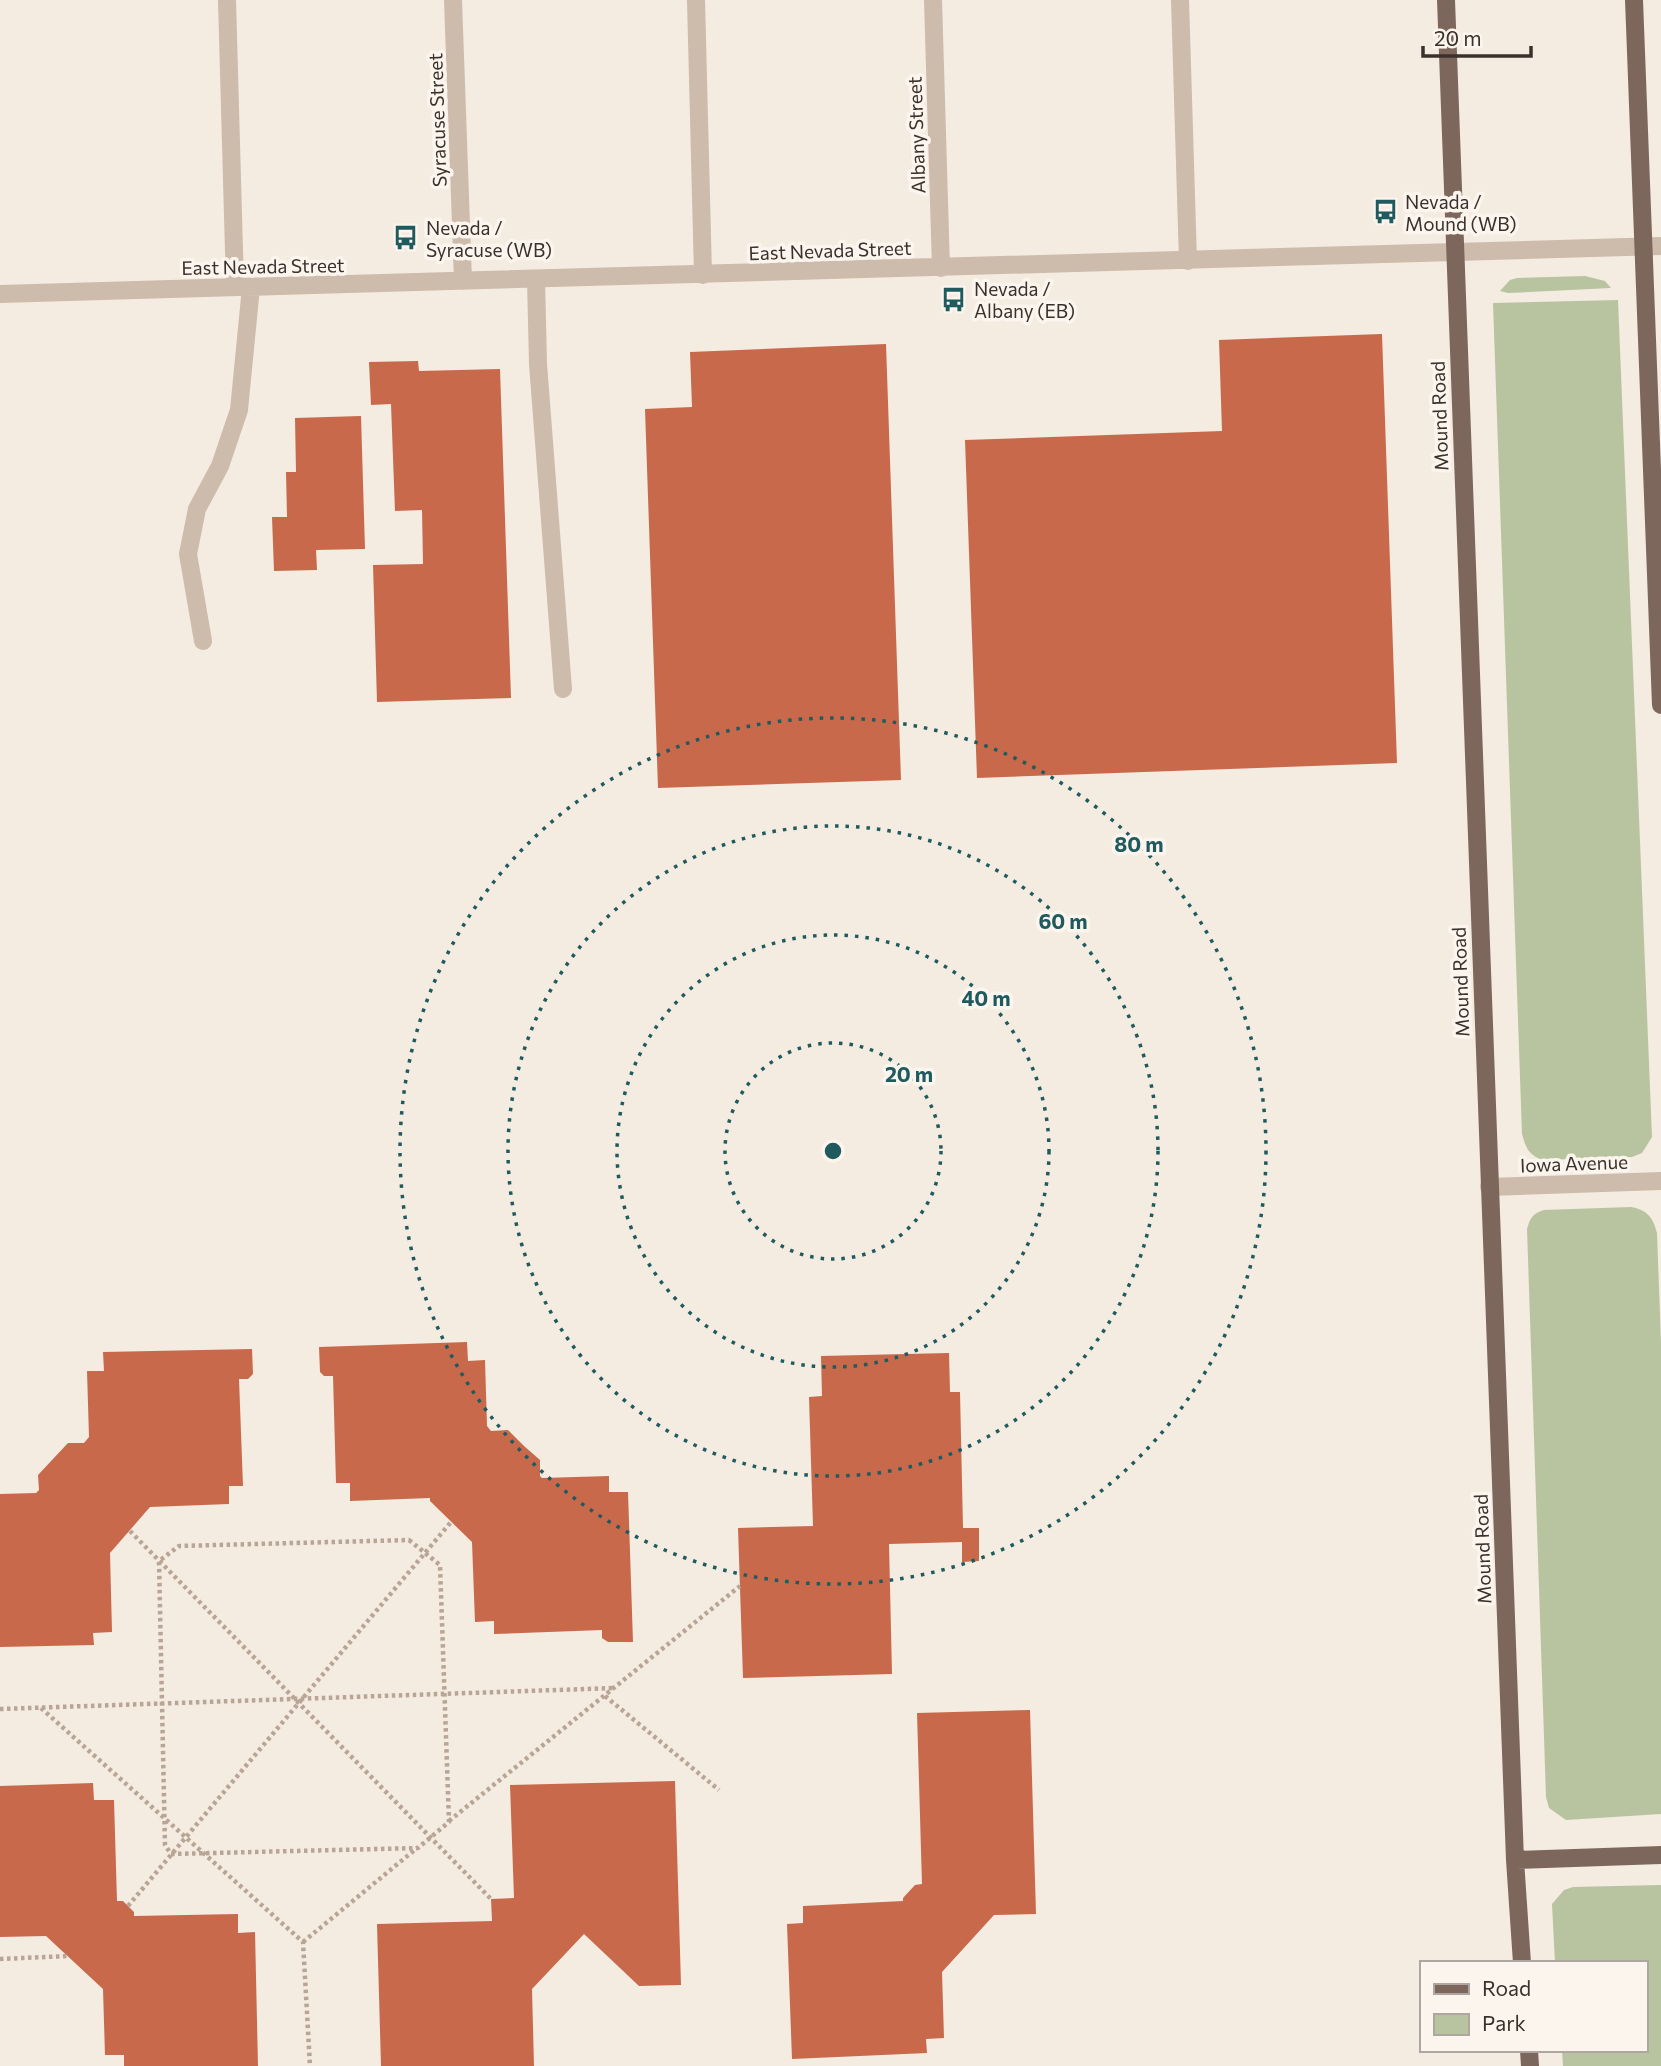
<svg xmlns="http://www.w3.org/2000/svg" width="1661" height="2066" font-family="Commissioner,sans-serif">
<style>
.green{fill:#b8c4a0}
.building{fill:#c8694b}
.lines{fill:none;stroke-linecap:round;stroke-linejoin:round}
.path{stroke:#b9a596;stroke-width:4.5;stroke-dasharray:3.5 3.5;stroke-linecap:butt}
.minor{stroke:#cdbbac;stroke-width:18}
.major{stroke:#7d675c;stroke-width:18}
.ring{fill:none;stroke:#1f5a5e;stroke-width:3.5;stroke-dasharray:3.5 7}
.labels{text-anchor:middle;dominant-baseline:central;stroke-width:7;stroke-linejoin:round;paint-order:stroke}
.street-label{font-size:19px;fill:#3b302b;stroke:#fbf5ee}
.poi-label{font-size:19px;fill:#3b302b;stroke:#fbf5ee;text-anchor:start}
.centre{fill:#1f5a5e;stroke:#fbf5ee;stroke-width:3.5}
.ring-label{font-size:21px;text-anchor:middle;font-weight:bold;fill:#1f5a5e;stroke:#fbf5ee;stroke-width:7;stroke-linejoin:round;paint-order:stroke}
</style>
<rect width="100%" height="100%" fill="#f4ebe1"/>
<path class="green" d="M 1585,276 L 1605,281 L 1611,288 L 1508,293 L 1500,291 L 1510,280 L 1517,278 Z
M 1618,300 L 1652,1137 L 1642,1153 L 1632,1157 L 1542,1160 C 1528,1154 1526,1148 1522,1134 L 1493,303 Z
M 1631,1207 C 1647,1210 1653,1217 1657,1233 L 1661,1343 L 1661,1814 L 1566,1820 L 1549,1808 L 1546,1797 L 1527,1229 C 1530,1218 1533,1213 1544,1210 Z
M 1661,1885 L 1661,2066 L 1563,2066 L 1562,2050 L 1645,2050 L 1645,1963 L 1555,1963 L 1552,1904 L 1564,1890 L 1573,1887 Z"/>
<path class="building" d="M 1382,334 L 1397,763 L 977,778 L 965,440 L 1222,431 L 1219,340 Z
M 886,344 L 901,780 L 658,788 L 645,409 L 692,407 L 690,352 Z
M 418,361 L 419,371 L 500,369 L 511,698 L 377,702 L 373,565 L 423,564 L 422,510 L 395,511 L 391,404 L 371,405 L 369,362 Z
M 361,416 L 365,549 L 316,550 L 317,570 L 274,571 L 272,517 L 287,517 L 286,472 L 296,472 L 295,418 Z
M 467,1342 L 468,1361 L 485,1360 L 487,1426 L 491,1431 L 508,1430 L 524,1446 L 540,1460 L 540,1476 L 542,1478 L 609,1476 L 609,1492 L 628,1492 L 633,1642 L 608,1642 L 602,1638 L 602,1630 L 494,1634 L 494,1621 L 475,1622 L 472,1542 L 430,1501 L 430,1498 L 350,1501 L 350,1483 L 336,1483 L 333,1376 L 324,1376 L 320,1372 L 319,1347 Z
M 252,1349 L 253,1374 L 248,1379 L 239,1379 L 243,1486 L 229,1486 L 229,1504 L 150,1507 L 110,1553 L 112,1632 L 93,1633 L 94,1645 L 0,1647 L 0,1494 L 36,1493 L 39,1490 L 38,1475 L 68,1443 L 84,1443 L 89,1437 L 87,1371 L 104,1371 L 103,1352 Z
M 949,1353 L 950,1392 L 960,1392 L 963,1528 L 979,1528 L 979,1561 L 962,1562 L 962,1542 L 889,1544 L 892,1674 L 743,1678 L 738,1528 L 813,1526 L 809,1397 L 822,1396 L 821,1356 Z
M 1030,1710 L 1036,1914 L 994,1915 L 942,1972 L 944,2038 L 926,2039 L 927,2053 L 792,2059 L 787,1924 L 803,1923 L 803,1906 L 903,1901 L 903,1898 L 915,1885 L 922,1884 L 917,1713 Z
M 675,1781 L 681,1985 L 639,1986 L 584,1934 L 532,1989 L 534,2066 L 381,2066 L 377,1924 L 492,1921 L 491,1899 L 514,1898 L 510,1785 Z
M 93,1783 L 94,1800 L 114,1800 L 117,1901 L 123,1901 L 134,1912 L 134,1916 L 238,1914 L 238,1933 L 255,1932 L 258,2066 L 124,2066 L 124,2055 L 105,2055 L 103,1989 L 46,1936 L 0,1937 L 0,1786 Z"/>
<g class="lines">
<path class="path" d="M 130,1531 L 491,1899
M 409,1540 L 440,1565 L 449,1822 L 418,1848 L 171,1854 L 165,1845 L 159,1561 L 179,1546 Z
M 605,1696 L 719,1790
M 41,1708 L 303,1942 L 310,2066
M 0,1709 L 615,1688
M 449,1821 L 740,1586
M 128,1906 L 451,1522
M 303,1942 L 417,1848
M 0,1959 L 68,1956"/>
<path class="minor" d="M 227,0 L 235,287
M 453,0 L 463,281
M 696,0 L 703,275
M 933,0 L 941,268
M 1180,0 L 1188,261
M 536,279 L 538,364 L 563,689
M 0,294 L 1661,246
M 203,641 L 188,554 L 197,509 L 220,466 L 239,410 L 251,287
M 1489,1187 L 1661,1181"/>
<path class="major" d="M 1446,0 L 1515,1860 L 1522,1963
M 1634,0 L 1661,705
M 1515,1860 L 1661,1855
M 1529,2050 L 1530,2066"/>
</g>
<g class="ring">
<circle cx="833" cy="1151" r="108"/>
<circle cx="833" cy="1151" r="216"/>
<circle cx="833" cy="1151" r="325"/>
<circle cx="833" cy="1151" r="433"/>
</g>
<defs>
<symbol id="bus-bare" viewBox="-9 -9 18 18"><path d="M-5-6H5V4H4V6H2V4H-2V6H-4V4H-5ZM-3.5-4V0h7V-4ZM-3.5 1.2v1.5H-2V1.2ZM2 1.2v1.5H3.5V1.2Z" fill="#1f5a5e" stroke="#fbf5ee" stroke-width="2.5" paint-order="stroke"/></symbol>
</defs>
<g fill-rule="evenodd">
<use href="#bus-bare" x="1368" y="194" width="35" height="35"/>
<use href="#bus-bare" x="388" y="220" width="35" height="35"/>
<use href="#bus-bare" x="936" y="282" width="35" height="35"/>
</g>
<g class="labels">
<g class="street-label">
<text transform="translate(437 120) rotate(-92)">Syracuse Street</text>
<text transform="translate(916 135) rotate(-92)">Albany Street</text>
<text transform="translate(830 250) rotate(-2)">East Nevada Street</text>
<text transform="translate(263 266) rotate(-1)">East Nevada Street</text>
<text transform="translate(1439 416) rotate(-92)">Mound Road</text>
<text transform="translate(1460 982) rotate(-92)">Mound Road</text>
<text transform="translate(1574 1163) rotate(-2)">Iowa Avenue</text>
<text transform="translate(1482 1549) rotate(-92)">Mound Road</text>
</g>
<g class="poi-label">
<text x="1405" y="201">Nevada /<tspan x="1405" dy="22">Mound (WB)</tspan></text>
<text x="426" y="227">Nevada /<tspan x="426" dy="22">Syracuse (WB)</tspan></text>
<text x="974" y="288">Nevada /<tspan x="974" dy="22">Albany (EB)</tspan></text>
</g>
</g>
<circle cx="833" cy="1151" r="10" class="centre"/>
<g class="ring-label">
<text x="1139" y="852">80 m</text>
<text x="1063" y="929">60 m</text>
<text x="986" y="1006">40 m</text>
<text x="909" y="1082">20 m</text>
</g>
<rect x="1420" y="1961" width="228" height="91" fill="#fbf5ee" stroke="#aea6a0" stroke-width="2"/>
<rect x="1434" y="1984" width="35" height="10" fill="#7d675c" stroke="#aea6a0" stroke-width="2"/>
<text x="1482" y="1996" font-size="21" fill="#3b302b">Road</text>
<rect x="1434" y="2014" width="35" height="21" fill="#b8c4a0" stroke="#aea6a0" stroke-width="2"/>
<text x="1482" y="2031" font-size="21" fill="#3b302b">Park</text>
<path d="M1423 46v10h108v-10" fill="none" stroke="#3b302b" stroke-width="3.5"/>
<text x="1434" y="46" font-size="21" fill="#3b302b" stroke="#fbf5ee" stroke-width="5" paint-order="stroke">20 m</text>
</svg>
